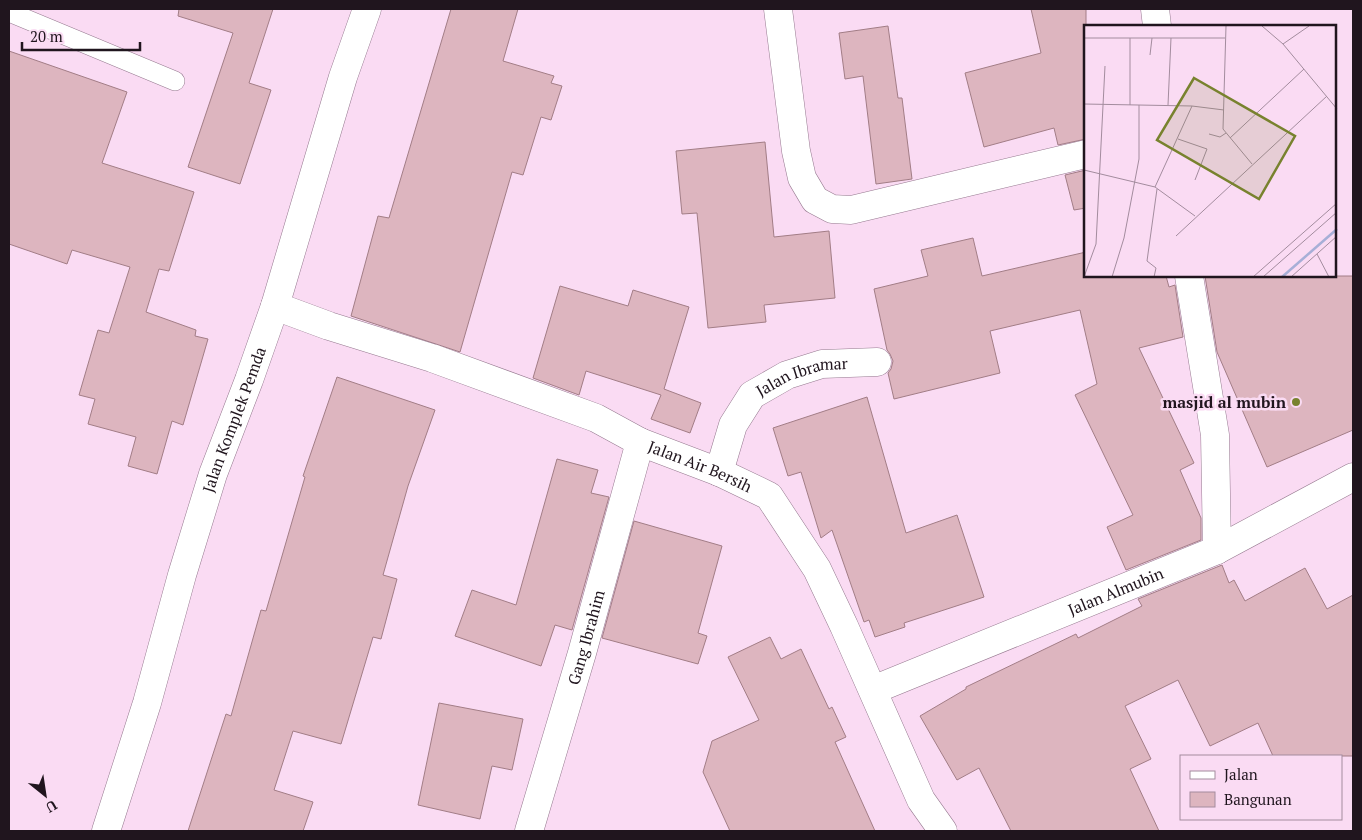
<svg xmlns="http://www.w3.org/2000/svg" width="1362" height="840" font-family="'PT Serif',serif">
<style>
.building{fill:#ddb5bf;stroke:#a27d86}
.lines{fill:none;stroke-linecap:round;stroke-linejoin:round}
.lane-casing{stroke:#967a90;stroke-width:20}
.street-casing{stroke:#967a90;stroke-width:29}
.lane{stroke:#fff;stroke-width:19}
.street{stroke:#fff;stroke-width:28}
.poi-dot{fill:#78822e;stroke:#fadbf3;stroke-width:2}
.labels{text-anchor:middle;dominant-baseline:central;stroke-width:5;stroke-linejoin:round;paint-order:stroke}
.street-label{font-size:16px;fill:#20151e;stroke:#fadbf3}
.poi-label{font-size:16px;font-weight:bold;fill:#20151e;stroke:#fadbf3;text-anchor:end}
.inset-river{fill:none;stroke:#a7afd7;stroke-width:2.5}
.inset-road{fill:none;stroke:#a38c9e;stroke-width:1}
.view{fill:#78822e;fill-opacity:0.15;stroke:#78822e;stroke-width:2.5}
.inset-edge{fill:none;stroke:#20151e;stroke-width:2.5}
</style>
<rect width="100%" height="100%" fill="#fadbf3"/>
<path class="building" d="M 179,9 L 273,9 L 249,83 L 271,90 L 240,184 L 188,167 L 233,33 L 178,16 Z
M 451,9 L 518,9 L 503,61 L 554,76 L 551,83 L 562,86 L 551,120 L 541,117 L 523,175 L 512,172 L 460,352 L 351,316 L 378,216 L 389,218 Z
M 1031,9 L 1086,9 L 1086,139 L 1058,145 L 1054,128 L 984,147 L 965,73 L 1041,53 Z
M 888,26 L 898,98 L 902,98 L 912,179 L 876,184 L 863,76 L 845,79 L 839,33 Z
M 9,51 L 127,92 L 102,163 L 194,192 L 169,271 L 159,269 L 146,312 L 196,330 L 195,336 L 208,339 L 183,425 L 172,421 L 157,474 L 128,466 L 136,437 L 88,424 L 95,399 L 79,395 L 98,330 L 109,333 L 130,267 L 72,250 L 67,264 L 9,244 Z
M 765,142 L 774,237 L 829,231 L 835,298 L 764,305 L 766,322 L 708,328 L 697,213 L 682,214 L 676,151 Z
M 1086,170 L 1086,208 L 1074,210 L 1065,175 Z
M 973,238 L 982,276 L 1086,252 L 1086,276 L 1166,276 L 1169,287 L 1175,285 L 1183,337 L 1139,348 L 1194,463 L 1180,470 L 1201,518 L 1201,540 L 1126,570 L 1107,527 L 1133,515 L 1075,395 L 1097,384 L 1080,310 L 990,331 L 1000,373 L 894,399 L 888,373 L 891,369 L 893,361 L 890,354 L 887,350 L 874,289 L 928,276 L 921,250 Z
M 1205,276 L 1353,276 L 1353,430 L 1267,467 L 1217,352 Z
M 560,286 L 628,306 L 633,290 L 689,307 L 664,389 L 701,403 L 690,433 L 651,419 L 661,395 L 586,371 L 579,395 L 533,378 Z
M 337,377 L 435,410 L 408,486 L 383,575 L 397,579 L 381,639 L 373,637 L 341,744 L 293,731 L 274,790 L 313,802 L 303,831 L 188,831 L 226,714 L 231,716 L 261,610 L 266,611 L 305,477 L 303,476 Z
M 867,397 L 906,533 L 957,515 L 984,597 L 904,623 L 905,627 L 875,637 L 869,620 L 864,622 L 832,530 L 821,538 L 801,472 L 788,476 L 773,428 Z
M 557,459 L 598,470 L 591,493 L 609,497 L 572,630 L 555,625 L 541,666 L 455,636 L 472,590 L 516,605 Z
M 634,521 L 722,546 L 698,633 L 707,636 L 698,664 L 602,638 Z
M 1222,565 L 1229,583 L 1234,580 L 1245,601 L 1305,568 L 1327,609 L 1353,595 L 1353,756 L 1273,756 L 1258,723 L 1210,746 L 1178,680 L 1125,706 L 1151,759 L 1130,769 L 1159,831 L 1011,831 L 979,768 L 957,780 L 920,716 L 966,689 L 966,687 L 1076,634 L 1078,638 L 1142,606 L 1138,599 Z
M 770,637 L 781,659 L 801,649 L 829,709 L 832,707 L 846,737 L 835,742 L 875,831 L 730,831 L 703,772 L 712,741 L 759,720 L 728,657 Z
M 439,703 L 523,719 L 512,770 L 492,766 L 480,819 L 418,805 Z"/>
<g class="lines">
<defs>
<path id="lane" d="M 9,12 L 175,81"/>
<g id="street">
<path d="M 778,9 L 796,151 L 802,178 L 815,200 L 832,209 L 851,210 L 1086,154"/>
<path d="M 1155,9 L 1157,26"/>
<path d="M 1189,276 L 1215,435 L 1217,550"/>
<path id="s1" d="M 275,306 L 329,326 L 432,358 L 596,418 L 640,442 L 719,472 L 769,496 L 817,569 L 844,626 L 921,800 L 943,831"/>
<path id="s2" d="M 719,472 L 733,425 L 752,395 L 787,375 L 822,364 L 877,362"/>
<path id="s3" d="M 873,690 L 1217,550 L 1353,477"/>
<path id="s4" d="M 106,831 L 147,703 L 182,575 L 213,474 L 249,380 L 275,306 L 343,77 L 367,9"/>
<path id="s5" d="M 529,831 L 582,653 L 640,442"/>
</g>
</defs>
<use href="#lane" class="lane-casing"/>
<use href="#street" class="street-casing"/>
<use href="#lane" class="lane"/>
<use href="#street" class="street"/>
</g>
<circle class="poi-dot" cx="1296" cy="402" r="5"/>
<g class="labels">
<g class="street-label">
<text stroke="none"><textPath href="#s2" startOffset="139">Jalan Ibramar</textPath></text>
<text stroke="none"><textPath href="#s4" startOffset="431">Jalan Komplek Pemda</textPath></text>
<text stroke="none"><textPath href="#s1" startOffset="455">Jalan Air Bersih</textPath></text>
<text stroke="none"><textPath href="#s3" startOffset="262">Jalan Almubin</textPath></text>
<text stroke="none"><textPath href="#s5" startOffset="202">Gang Ibrahim</textPath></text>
</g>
<g class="poi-label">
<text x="1286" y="402">masjid al mubin</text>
</g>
</g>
<g transform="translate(1084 25)">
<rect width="252" height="252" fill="#fadbf3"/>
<path class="inset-river" d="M 198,252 L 253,204"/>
<path class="inset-road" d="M 142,1 L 139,104 L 168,139M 178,1 L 199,19 L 253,84M 0,13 L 141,13M 46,13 L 46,80M 199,19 L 225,1M 66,30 L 68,13M 0,79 L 108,81 L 140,85M 84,80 L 87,13M 125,109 L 136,112 L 142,108M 146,113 L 220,44M 94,114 L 123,124 L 111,155M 0,145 L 71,162 L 111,191M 71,162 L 108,81M 92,211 L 243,71M 233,229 L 245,252M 0,252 L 12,219 L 21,41M 28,252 L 40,213 L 55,134 L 55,80M 70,252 L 72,243 L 63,236 L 73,164M 169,252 L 253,178M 179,252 L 253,187M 207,252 L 253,211"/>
<path class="view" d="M 110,53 L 211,111 L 175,174 L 73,115 Z"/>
<rect width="252" height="252" class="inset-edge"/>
</g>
<rect width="1362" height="840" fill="none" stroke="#20151e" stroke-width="20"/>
<rect x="1180" y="755" width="162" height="65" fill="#fadbf3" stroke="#a38c9e"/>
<rect x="1190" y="771" width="25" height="8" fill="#ffffff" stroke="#a38c9e"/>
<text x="1224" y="780" font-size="15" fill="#20151e">Jalan</text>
<rect x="1190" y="792" width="25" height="15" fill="#ddb5bf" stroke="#a38c9e"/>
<text x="1224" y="805" font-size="15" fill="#20151e">Bangunan</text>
<g transform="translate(45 795) rotate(150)" stroke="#fadbf3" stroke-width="4" paint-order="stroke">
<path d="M0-4L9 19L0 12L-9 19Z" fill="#20151e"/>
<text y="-8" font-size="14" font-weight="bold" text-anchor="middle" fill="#20151e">U</text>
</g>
<path d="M22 42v8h118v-8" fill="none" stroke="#20151e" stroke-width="2.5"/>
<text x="30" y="42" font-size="15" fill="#20151e" stroke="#fadbf3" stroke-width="4" paint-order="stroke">20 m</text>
</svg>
